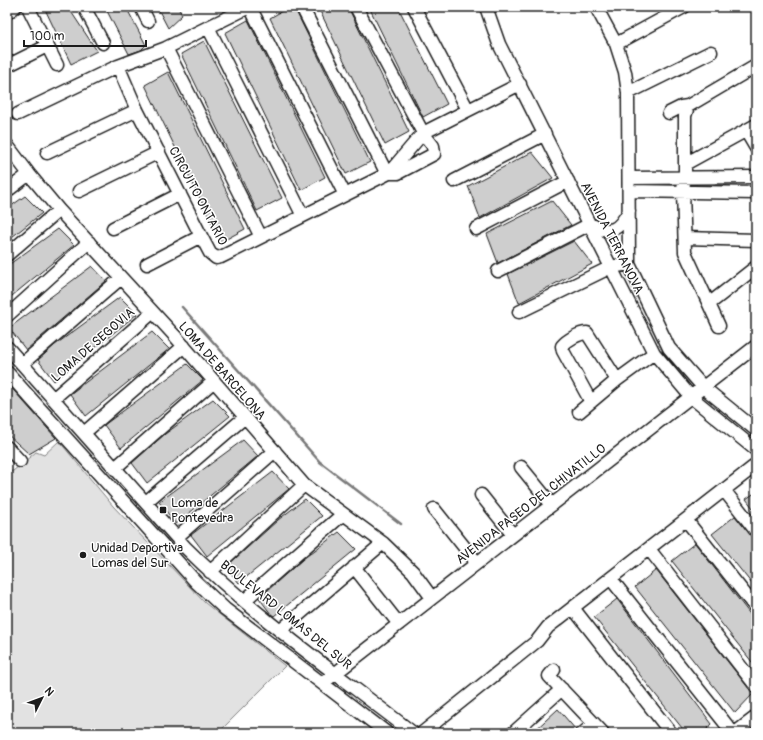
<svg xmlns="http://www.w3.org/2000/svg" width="763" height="740" font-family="Pangolin,sans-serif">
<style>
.green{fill:#e2e2e2;stroke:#7f7f7f}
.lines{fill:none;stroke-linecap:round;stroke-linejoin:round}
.stream{stroke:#7a7a7a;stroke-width:2.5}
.building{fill:#cecece;stroke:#1c1c1c}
.minor-casing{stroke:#1c1c1c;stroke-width:15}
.minor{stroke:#fff;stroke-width:12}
.poi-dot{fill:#1c1c1c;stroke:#fff;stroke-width:1.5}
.labels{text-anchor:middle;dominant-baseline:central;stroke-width:3;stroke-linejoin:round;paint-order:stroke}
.street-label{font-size:13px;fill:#1c1c1c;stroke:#fff}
.poi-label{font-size:13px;fill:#1c1c1c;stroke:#fff;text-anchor:start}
</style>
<rect width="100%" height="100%" fill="#fff"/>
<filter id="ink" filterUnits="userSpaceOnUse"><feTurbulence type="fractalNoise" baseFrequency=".025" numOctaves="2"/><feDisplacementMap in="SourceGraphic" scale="8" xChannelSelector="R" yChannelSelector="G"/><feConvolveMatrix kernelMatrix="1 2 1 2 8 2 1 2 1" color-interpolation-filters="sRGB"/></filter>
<g filter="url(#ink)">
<path class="green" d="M 59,441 L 113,506 L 205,603 L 285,666 L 218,733 L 7,733 L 7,472 L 13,471 L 36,452 L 44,455 Z"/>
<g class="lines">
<path class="stream" d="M 182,307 L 320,462 L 401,524"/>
</g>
<path class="building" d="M 44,7 L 68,7 L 97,51 L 71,64 Z
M 105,7 L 126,7 L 146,45 L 141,50 L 129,54 Z
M 157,7 L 178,7 L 182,15 L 168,28 Z
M 289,7 L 294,7 L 370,162 L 346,174 L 270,18 Z
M 318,7 L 348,7 L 409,132 L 385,145 Z
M 369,7 L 398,7 L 447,104 L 423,117 Z
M 248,20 L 325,177 L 301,190 L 225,33 Z
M 204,41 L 282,198 L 257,211 L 181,54 Z
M 168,72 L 245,229 L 221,242 L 145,85 Z
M 532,152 L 553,178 L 480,218 L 468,186 Z
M 25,196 L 42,213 L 7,241 L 7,209 Z
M 552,201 L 571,225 L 498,263 L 487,234 Z
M 58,229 L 74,245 L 7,300 L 7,266 Z
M 574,241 L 592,264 L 519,303 L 508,274 Z
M 92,266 L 106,281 L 26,350 L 9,328 Z
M 120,297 L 137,314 L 54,381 L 38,360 L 55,345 Z
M 152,332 L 169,349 L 86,416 L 70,394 Z
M 187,364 L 203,380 L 121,448 L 104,425 Z
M 7,383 L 56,438 L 29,454 L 7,434 Z
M 213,399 L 230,416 L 147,483 L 132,463 L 165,434 Z
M 243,440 L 258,456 L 176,524 L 159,502 Z
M 273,472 L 289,489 L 207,556 L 191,535 Z
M 756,492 L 756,512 L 746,499 Z
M 305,499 L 322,516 L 239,583 L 226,567 L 278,520 Z
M 735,516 L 756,542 L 756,589 L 712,534 Z
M 339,532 L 356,549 L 274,616 L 271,614 L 259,598 L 303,559 Z
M 695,543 L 756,622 L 756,667 L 672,561 Z
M 656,570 L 753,694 L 735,713 L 635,587 Z
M 617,599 L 712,724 L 703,733 L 686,733 L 594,617 Z
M 558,709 L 576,730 L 573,733 L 532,733 Z"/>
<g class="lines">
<defs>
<path id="minor" d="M 28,7 L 57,65
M 84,7 L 103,43
M 141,7 L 148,21
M 249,7 L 166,48 L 118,66 L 137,110 L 201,236 L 210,253 L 216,258 L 221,257 L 389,173 L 423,133 L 520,84
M 250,7 L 345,195
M 302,7 L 387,174
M 356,7 L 423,133 L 433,146 L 434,154 L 398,173 L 389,173
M 414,7 L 468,110
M 486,7 L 499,44 L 654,353 L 691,397 L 756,450
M 596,7 L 616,44 L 625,72 L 628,93 L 629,264 L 669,348 L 703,387 L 756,430
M 7,13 L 15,7
M 208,27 L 303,216
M 616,44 L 684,7
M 166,48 L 261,237
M 7,66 L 47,46
M 628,93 L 711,52
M 669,113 L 681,107 L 688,106
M 18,114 L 118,66
M 746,131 L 756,148
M 7,145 L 29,174 L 59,210 L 174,335 L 304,485 L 383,543 L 413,572 L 432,598
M 47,153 L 137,110
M 685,164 L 756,125
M 629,178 L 756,177
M 454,181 L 545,134
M 7,191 L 29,174
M 79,191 L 159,152
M 629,191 L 756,193
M 113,228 L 180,194
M 476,229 L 568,181
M 685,238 L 756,240
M 7,255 L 59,210
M 147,264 L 201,236
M 498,271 L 590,224 C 611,235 618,231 629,211
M 709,304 L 756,267
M 519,312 L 611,267 L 629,264
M 7,316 L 89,242
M 719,326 L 685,252 L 683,192 L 685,171 L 685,116 L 688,106 L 756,66
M 7,347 L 185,547 C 254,616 336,673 413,733
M 22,364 L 121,278
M 7,372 L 196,582 L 225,609 L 387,733
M 53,399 L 152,313
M 591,402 L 563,351 L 562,346 C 567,340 579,333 587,333 L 617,380
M 579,412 L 617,380 L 654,353
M 84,433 L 184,346
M 7,447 L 20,461
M 521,467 L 552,505
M 115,468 L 214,381
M 724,490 L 756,531
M 481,495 L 513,535
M 146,502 L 245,417
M 434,509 L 477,563
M 686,520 L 756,608
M 177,537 L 275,451
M 649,549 L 756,686
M 354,567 L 399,624
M 210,572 L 304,485
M 611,579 L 733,733
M 244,601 L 343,514
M 573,608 L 671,733
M 281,630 L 383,543
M 554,670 L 549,676 L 603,733
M 323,683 L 756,346
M 422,733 L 537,641 L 548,627 L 756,465
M 513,733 L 562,689
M 583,733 L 594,724
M 735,733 L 756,717"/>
</defs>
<use href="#minor" class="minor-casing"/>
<use href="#minor" class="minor"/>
</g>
</g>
<g class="poi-dot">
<rect x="159" y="506" width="8" height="8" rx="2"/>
<circle cx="83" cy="555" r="4"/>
</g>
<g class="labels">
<g class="street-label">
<text transform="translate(198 196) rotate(62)">CIRCUITO ONTARIO</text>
<text transform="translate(612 238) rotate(63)">AVENIDA TERRANOVA</text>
<text transform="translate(93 345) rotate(-41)">LOMA DE SEGOVIA</text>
<text transform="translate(222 371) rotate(49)">LOMA DE BARCELONA</text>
<text transform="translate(531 504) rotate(-38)">AVENIDA PASEO DEL CHIVATILLO</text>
<text transform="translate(286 615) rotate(39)">BOULEVARD LOMAS DEL SUR</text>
</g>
<g class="poi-label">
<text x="171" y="503">Loma de<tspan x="171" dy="15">Pontevedra</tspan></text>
<text x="91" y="548">Unidad Deportiva<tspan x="91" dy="15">Lomas del Sur</tspan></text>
</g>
</g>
<rect width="763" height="740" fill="none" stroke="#fff" stroke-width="24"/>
<rect x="12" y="12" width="739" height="716" fill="none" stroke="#1c1c1c" stroke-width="1.5" filter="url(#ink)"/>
<g transform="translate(42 698) rotate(48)" stroke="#ffffff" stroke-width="3" paint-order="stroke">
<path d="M0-3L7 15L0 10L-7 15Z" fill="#1c1c1c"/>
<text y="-6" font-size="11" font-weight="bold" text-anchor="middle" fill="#1c1c1c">N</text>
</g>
<path d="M24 40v6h122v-6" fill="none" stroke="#1c1c1c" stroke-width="2"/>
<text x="30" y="40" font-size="12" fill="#1c1c1c" stroke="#ffffff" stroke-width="3" paint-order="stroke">100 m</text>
</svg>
